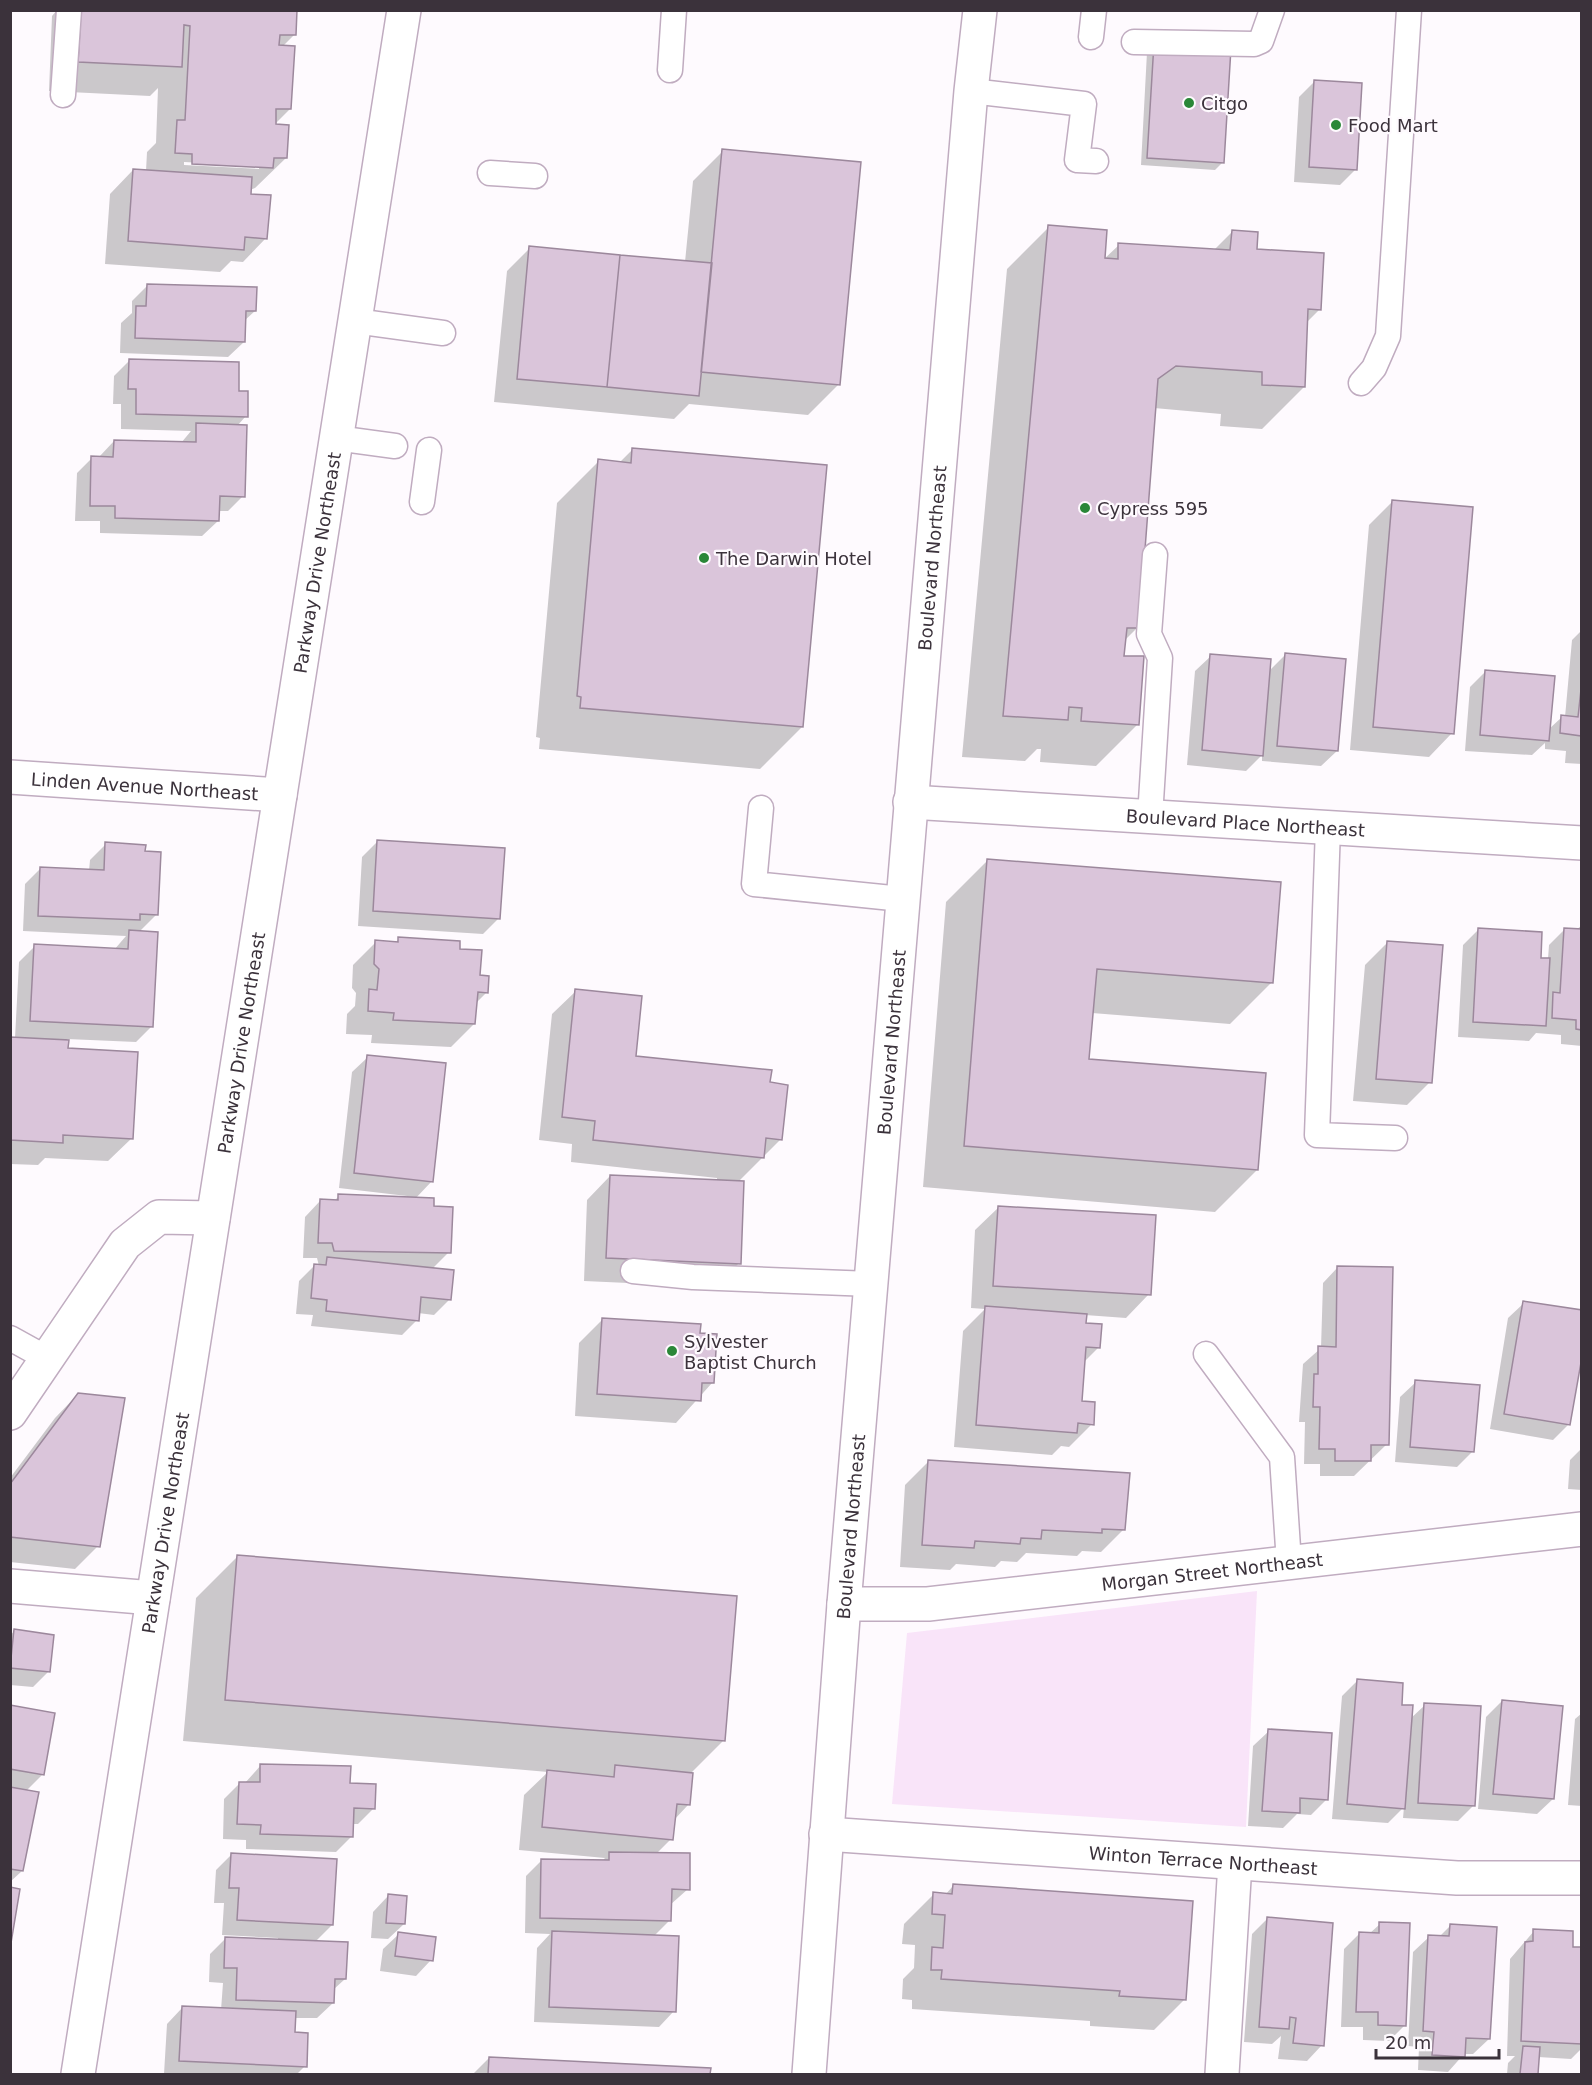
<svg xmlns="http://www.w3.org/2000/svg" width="1592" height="2085" font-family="'DejaVu Sans',sans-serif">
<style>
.green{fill:#f9e4f9}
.shadow{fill:#0003;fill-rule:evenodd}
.building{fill:#dac5da;stroke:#9c889c;stroke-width:1.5}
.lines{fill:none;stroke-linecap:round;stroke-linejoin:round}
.lane-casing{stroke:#c0acc0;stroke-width:27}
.street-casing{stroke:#c0acc0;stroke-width:36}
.secondary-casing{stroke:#c0acc0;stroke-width:36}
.lane{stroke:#fff;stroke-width:24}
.street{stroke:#fff;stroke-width:33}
.secondary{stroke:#fff;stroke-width:33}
.poi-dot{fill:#2a8738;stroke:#fefafe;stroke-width:2}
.labels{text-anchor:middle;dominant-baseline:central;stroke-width:4.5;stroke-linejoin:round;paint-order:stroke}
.poi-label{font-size:18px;fill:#3b323b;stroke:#fefafe;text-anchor:start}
.street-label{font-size:18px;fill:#3b323b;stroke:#fefafe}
</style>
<rect width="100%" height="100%" fill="#fefafe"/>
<path class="green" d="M 1257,1591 L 1246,1827 L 892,1804 L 907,1633 Z"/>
<path class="shadow" d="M 57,10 L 296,10 L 294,35 L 282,47 L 290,109 L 273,126 L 286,158 L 255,188 L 250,190 L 249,196 L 266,238 L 243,262 L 231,261 L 220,272 L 105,264 L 110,194 L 133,170 L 146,171 L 147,152 L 156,143 L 158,88 L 150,96 L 49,91 L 52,16 ZM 184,162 L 259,166 L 259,169 L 184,165 Z
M 1155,45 L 1223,162 L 1215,170 L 1141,165 L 1147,52 Z
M 1315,81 L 1356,169 L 1340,185 L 1294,182 L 1299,97 Z
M 723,151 L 839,384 L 808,415 L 689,404 L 674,419 L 494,402 L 507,271 L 530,248 L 685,262 L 693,181 Z
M 1049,227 L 1103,260 L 1119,245 L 1213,251 L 1233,231 L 1320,309 L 1306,323 L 1304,387 L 1262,429 L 1220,426 L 1221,414 L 1154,408 L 1137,628 L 1124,641 L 1123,658 L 1138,724 L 1096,766 L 1040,762 L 1041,749 L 1037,749 L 1025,761 L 962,757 L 1007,269 Z
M 148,285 L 255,311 L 244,321 L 244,342 L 228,357 L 120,353 L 121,323 L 132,313 L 132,301 Z
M 130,360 L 237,393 L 246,416 L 237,426 L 243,496 L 228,511 L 218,511 L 218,521 L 202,536 L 100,533 L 100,521 L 75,521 L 77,473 L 92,458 L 99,457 L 114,441 L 181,443 L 191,431 L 121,429 L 121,404 L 113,404 L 114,376 Z
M 633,449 L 802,727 L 760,769 L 539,749 L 540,738 L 536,737 L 557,503 L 599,461 L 619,463 Z
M 1392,502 L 1452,733 L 1429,757 L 1350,750 L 1369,525 Z
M 1582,630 L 1582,764 L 1565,763 L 1566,751 L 1545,749 L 1545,743 L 1532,755 L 1465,751 L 1470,687 L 1486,671 L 1549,729 L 1562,717 L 1565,717 L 1572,640 Z
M 1285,655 L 1337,751 L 1321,766 L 1262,761 L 1262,755 L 1246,771 L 1187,765 L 1195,671 L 1211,656 L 1269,671 Z
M 378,841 L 499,918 L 483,934 L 358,926 L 362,857 Z
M 106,844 L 156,915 L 139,932 L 151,1027 L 136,1042 L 67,1039 L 67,1050 L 132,1138 L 108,1161 L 45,1158 L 38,1165 L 10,1164 L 10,1038 L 15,1038 L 19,962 L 35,946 L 114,950 L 126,936 L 23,931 L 25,884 L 41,868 L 89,871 L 90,860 Z
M 988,860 L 1272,982 L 1230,1024 L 1092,1013 L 1088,1060 L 1257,1170 L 1215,1212 L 923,1187 L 946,902 Z
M 1582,925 L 1582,1046 L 1561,1044 L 1561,1035 L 1536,1033 L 1529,1041 L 1458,1037 L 1463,945 L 1478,930 L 1539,959 L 1548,959 L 1549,945 L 1565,929 L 1576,930 Z
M 399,939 L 479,977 L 487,992 L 475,1004 L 474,1024 L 451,1047 L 371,1043 L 372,1035 L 346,1034 L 347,1014 L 355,1006 L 356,993 L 352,988 L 353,965 L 376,942 L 395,943 Z
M 1388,942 L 1430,1082 L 1407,1105 L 1353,1101 L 1365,965 Z
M 576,991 L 634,1057 L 769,1084 L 781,1139 L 738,1182 L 739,1263 L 716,1287 L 584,1281 L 587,1200 L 610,1176 L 717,1181 L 717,1178 L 571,1162 L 572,1144 L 539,1140 L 552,1014 Z
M 368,1057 L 432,1181 L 415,1199 L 432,1208 L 449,1252 L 432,1269 L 450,1299 L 434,1315 L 418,1313 L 417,1320 L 402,1335 L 311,1326 L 313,1315 L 296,1314 L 299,1281 L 315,1265 L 319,1266 L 317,1258 L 303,1258 L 305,1217 L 320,1201 L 333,1202 L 339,1196 L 407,1198 L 407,1196 L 339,1188 L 352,1072 Z
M 999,1207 L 1149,1294 L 1126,1318 L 1085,1315 L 1085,1324 L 1099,1347 L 1083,1363 L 1080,1402 L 1092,1424 L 1069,1447 L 1061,1446 L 1052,1455 L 954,1447 L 963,1331 L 985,1309 L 971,1308 L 975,1230 Z
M 1338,1267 L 1387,1444 L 1354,1476 L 1320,1476 L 1320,1464 L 1304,1464 L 1305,1422 L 1299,1422 L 1303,1364 L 1321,1348 L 1323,1283 Z
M 1524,1303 L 1569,1424 L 1553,1440 L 1490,1429 L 1508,1318 Z
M 603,1319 L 699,1335 L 712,1383 L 676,1423 L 575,1416 L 579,1343 Z
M 1416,1382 L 1473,1451 L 1457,1467 L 1395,1462 L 1400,1397 Z
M 78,1394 L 98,1546 L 75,1569 L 10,1562 L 10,1478 L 55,1418 Z
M 1582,1448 L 1582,1490 L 1568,1489 L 1570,1460 Z
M 929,1461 L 1124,1529 L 1101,1552 L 1082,1551 L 1077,1556 L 1026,1553 L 1017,1562 L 1001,1561 L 995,1567 L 956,1564 L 950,1570 L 900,1567 L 905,1485 Z
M 238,1556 L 723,1741 L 690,1774 L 688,1805 L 674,1820 L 671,1839 L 656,1854 L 688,1889 L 670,1905 L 670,1920 L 654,1936 L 674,2011 L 659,2027 L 534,2022 L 537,1948 L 550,1934 L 525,1933 L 526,1876 L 542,1860 L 602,1861 L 605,1858 L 519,1850 L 524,1795 L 548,1772 L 183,1741 L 196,1598 Z
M 15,1631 L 48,1672 L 33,1687 L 10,1685 L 10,1635 Z
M 1357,1681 L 1400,1706 L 1410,1719 L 1425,1705 L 1474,1805 L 1458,1821 L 1403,1818 L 1404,1807 L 1388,1823 L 1332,1819 L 1342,1696 Z
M 1502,1701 L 1553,1799 L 1537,1814 L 1478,1809 L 1486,1717 Z
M 10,1708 L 43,1774 L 26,1791 L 22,1871 L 10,1882 Z
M 1582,1713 L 1582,1806 L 1568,1805 L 1575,1719 Z
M 1269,1731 L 1327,1799 L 1311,1815 L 1297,1814 L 1283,1828 L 1248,1826 L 1253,1746 Z
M 261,1765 L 349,1785 L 374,1808 L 358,1824 L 352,1824 L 352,1836 L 336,1852 L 246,1849 L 246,1840 L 223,1839 L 224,1799 L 240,1783 L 245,1783 Z
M 231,1855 L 332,1925 L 314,1943 L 345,1979 L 333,1990 L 333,2003 L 317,2018 L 294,2018 L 293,2034 L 305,2066 L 297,2074 L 164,2074 L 167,2024 L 182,2008 L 221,2010 L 223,1983 L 209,1982 L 210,1954 L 225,1939 L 278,1941 L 278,1938 L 222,1935 L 224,1903 L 214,1903 L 216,1870 Z
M 953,1886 L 1185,1999 L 1154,2030 L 1090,2026 L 1090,2021 L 912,2009 L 912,2000 L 902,1999 L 903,1979 L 914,1968 L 915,1945 L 902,1944 L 904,1924 L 934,1894 L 945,1895 Z
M 388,1896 L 404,1924 L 388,1939 L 371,1938 L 373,1912 Z
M 1267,1919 L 1322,2045 L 1307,2061 L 1278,2059 L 1281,2036 L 1272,2044 L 1244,2042 L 1252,1934 Z
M 1380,1924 L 1405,2025 L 1389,2041 L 1363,2040 L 1363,2027 L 1341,2027 L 1344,1949 L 1359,1934 L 1369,1934 Z
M 1450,1926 L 1489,2039 L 1473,2054 L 1464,2054 L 1448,2072 L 1418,2070 L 1419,2047 L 1408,2046 L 1413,1952 L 1429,1937 L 1439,1937 Z
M 1534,1931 L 1571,1948 L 1582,1949 L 1582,2048 L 1571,2059 L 1538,2057 L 1536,2074 L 1507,2074 L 1508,2063 L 1515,2056 L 1507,2056 L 1510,1959 Z
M 399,1934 L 431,1960 L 416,1976 L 380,1971 L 383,1949 Z
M 489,2058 L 709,2070 L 709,2074 L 473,2074 Z"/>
<path class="building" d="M 81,10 L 297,10 L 296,35 L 280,35 L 279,45 L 295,46 L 291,109 L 276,109 L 276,124 L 289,125 L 287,158 L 274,158 L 273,168 L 192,164 L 192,154 L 175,153 L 177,120 L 185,120 L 190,26 L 184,25 L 182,67 L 78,62 Z
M 1154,43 L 1231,48 L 1224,163 L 1147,158 Z
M 1314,80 L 1362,83 L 1357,170 L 1309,167 Z
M 722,149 L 861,162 L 840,385 L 701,372 Z
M 133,169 L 252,177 L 251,194 L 271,195 L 267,239 L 245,237 L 244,250 L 128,241 Z
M 1048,225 L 1107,230 L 1105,258 L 1118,259 L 1118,243 L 1230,250 L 1232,230 L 1258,232 L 1257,249 L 1324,253 L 1321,310 L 1308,309 L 1305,387 L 1262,385 L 1262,372 L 1176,366 L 1158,379 L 1139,628 L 1127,628 L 1124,656 L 1144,656 L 1139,725 L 1081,721 L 1082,708 L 1069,707 L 1068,720 L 1003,716 Z
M 529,246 L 620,255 L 607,387 L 517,379 Z
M 620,255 L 712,263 L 699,396 L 607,387 Z
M 147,284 L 257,287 L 256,311 L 246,311 L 245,342 L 135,338 L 136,306 L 146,306 Z
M 129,359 L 239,362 L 239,391 L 248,391 L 248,417 L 136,414 L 136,389 L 128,389 Z
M 196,423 L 247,425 L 245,497 L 220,496 L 219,521 L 115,518 L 115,506 L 90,506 L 91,456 L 113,457 L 114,440 L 196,442 Z
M 632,448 L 827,465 L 803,727 L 580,708 L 581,697 L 577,696 L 598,459 L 631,463 Z
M 1392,500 L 1473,507 L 1454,734 L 1373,727 Z
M 1285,653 L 1346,659 L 1338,751 L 1277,746 Z
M 1210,654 L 1271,659 L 1263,756 L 1202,750 Z
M 1485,670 L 1555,676 L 1549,741 L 1480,735 Z
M 1582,680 L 1582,748 L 1581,736 L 1560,733 L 1561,715 L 1578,717 Z
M 377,840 L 505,848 L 500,919 L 373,911 Z
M 105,842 L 146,845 L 145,851 L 161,852 L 158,915 L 140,914 L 140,920 L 38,916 L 40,867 L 104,870 Z
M 987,859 L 1281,882 L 1273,983 L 1097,969 L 1089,1059 L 1266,1073 L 1258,1170 L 964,1146 Z
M 1478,928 L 1542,932 L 1541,958 L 1550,958 L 1546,1026 L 1473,1022 Z
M 1564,928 L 1582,929 L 1582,1030 L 1576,1029 L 1576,1020 L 1552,1018 L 1553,992 L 1560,993 Z
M 129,930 L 158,932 L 153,1027 L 30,1021 L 34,944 L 128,949 Z
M 398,937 L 460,941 L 460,949 L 482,950 L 480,975 L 489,976 L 488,993 L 478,992 L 475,1024 L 393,1020 L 394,1013 L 368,1011 L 369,989 L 377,990 L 379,969 L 374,964 L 375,940 L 398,942 Z
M 1387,941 L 1443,945 L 1432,1083 L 1376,1079 Z
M 575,989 L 642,996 L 636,1056 L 772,1070 L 770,1082 L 788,1085 L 782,1140 L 766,1138 L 764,1158 L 593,1140 L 595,1121 L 562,1117 Z
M 10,1037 L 69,1040 L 68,1048 L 138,1052 L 133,1139 L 63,1135 L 63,1143 L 10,1140 Z
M 367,1055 L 446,1063 L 433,1182 L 354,1173 Z
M 610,1175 L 744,1181 L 741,1264 L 606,1258 Z
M 338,1194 L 434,1198 L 434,1206 L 453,1207 L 451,1253 L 334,1251 L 332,1243 L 318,1243 L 320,1199 L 338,1200 Z
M 998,1206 L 1156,1215 L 1151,1295 L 993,1286 Z
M 327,1257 L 454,1270 L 451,1300 L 421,1297 L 419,1321 L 326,1311 L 327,1300 L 311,1298 L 314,1264 L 326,1265 Z
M 1337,1266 L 1393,1267 L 1389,1445 L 1371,1445 L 1371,1461 L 1335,1461 L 1335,1449 L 1319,1449 L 1320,1407 L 1313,1407 L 1314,1374 L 1318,1374 L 1318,1346 L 1336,1347 Z
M 1523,1301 L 1582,1310 L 1582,1357 L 1570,1425 L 1504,1414 Z
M 985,1306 L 1087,1314 L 1086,1323 L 1102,1324 L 1100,1348 L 1086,1347 L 1082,1401 L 1095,1402 L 1094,1425 L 1078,1423 L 1077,1433 L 976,1425 Z
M 602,1318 L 701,1324 L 700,1333 L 717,1334 L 714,1383 L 702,1383 L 701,1401 L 597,1394 Z
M 1415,1380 L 1480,1385 L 1474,1452 L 1410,1447 Z
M 78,1393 L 125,1398 L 100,1547 L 10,1537 L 10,1484 Z
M 928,1460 L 1130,1473 L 1125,1530 L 1102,1529 L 1102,1533 L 1042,1530 L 1041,1539 L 1021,1538 L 1020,1544 L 975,1541 L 974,1548 L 922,1545 Z
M 237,1555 L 737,1596 L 725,1741 L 225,1700 Z
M 14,1629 L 54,1635 L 50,1672 L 10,1668 Z
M 1357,1679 L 1403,1683 L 1402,1705 L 1413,1705 L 1405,1809 L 1347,1804 Z
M 1502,1700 L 1563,1706 L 1554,1799 L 1493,1794 Z
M 1424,1703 L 1481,1706 L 1475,1806 L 1418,1803 Z
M 10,1705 L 55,1713 L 44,1775 L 10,1769 Z
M 1268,1729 L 1332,1733 L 1328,1800 L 1300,1798 L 1300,1813 L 1262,1811 Z
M 260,1764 L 351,1766 L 350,1783 L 376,1784 L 375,1809 L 354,1808 L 353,1837 L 260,1834 L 261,1825 L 237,1824 L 239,1782 L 260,1782 Z
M 615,1765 L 693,1773 L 690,1805 L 677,1804 L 673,1840 L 542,1827 L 547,1770 L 614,1777 Z
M 10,1787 L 39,1792 L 23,1871 L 10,1869 Z
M 609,1852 L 690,1853 L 690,1890 L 672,1889 L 671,1921 L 540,1918 L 541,1859 L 609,1860 Z
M 231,1853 L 337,1859 L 333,1925 L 237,1920 L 239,1888 L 229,1888 Z
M 953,1884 L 1193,1901 L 1186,2000 L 1119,1996 L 1120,1991 L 941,1979 L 942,1970 L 931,1970 L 932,1947 L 943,1948 L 945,1915 L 932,1914 L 933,1892 L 952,1894 Z
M 10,1887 L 20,1889 L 10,1949 Z
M 388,1894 L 407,1896 L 405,1924 L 386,1923 Z
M 1267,1917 L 1333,1923 L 1324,2046 L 1293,2043 L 1296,2018 L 1290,2017 L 1289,2029 L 1259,2027 Z
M 1379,1922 L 1410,1923 L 1406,2026 L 1378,2025 L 1378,2012 L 1356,2012 L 1359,1932 L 1379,1933 Z
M 1450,1924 L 1497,1927 L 1490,2039 L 1466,2038 L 1465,2057 L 1432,2055 L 1434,2032 L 1423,2031 L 1428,1935 L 1449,1936 Z
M 1533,1929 L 1573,1931 L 1573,1947 L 1582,1947 L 1582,2044 L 1521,2041 L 1525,1942 L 1533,1941 Z
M 552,1931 L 679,1936 L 676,2012 L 549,2007 Z
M 398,1932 L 436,1937 L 433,1961 L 395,1956 Z
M 225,1937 L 348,1942 L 346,1979 L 335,1979 L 334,2003 L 236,2000 L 237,1968 L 224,1968 Z
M 182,2006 L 296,2011 L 295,2032 L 308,2033 L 307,2067 L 179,2061 Z
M 1523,2046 L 1540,2047 L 1538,2074 L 1520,2074 Z
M 489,2057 L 711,2068 L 710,2074 L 488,2074 Z"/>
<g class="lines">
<defs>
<path id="lane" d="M 1091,37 L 1094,10
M 1134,42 L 1254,44 L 1261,41 L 1272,10
M 670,70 L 674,10
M 971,91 L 1084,104 L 1077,160 L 1096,161
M 63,95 L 69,10
M 490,173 L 535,176
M 355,321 L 443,333
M 1361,383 L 1374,368 L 1388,336 L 1409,10
M 336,438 L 395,446
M 422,502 L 429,450
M 761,808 L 754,884 L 902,899
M 1150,817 L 1160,658 L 1149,634 L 1155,555
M 1328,828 L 1317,1135 L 1395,1138
M 633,1271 L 693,1277 L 871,1284
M 10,1338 L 48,1359
M 1206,1354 L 1282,1457 L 1289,1563"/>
<g id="street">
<path id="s1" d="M 10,777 L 280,795"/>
<path id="s2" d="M 910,802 L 1582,843"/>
<path d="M 10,1413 L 125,1244 L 159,1217 L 213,1218"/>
<path d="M 10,1586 L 153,1598"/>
<path id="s3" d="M 844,1604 L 928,1604 L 1582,1529"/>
<path id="s4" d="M 826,1834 L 1457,1878 L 1582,1878"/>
<path d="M 1222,2074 L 1235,1863"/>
</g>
<g id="secondary">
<path id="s5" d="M 78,2074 L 404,10"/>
<path id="s6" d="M 809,2074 L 844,1604 L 971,91 L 980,10"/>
</g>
</defs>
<use href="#lane" class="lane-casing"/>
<use href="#street" class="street-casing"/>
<use href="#secondary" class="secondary-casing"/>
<use href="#lane" class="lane"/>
<use href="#street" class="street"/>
<use href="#secondary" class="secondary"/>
</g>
<g class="poi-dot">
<circle cx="1189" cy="103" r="6"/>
<circle cx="1336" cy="125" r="6"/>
<circle cx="1085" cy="508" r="6"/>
<circle cx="704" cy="558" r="6"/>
<circle cx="672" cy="1351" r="6"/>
</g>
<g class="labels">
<g class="poi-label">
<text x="1201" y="103">Citgo</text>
<text x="1348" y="125">Food Mart</text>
<text x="1097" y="508">Cypress 595</text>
<text x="716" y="558">The Darwin Hotel</text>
<text x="684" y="1341">Sylvester<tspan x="684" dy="21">Baptist Church</tspan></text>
</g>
<g class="street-label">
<text stroke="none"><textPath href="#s6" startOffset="1521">Boulevard Northeast</textPath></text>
<text stroke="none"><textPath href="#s5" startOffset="1530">Parkway Drive Northeast</textPath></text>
<text stroke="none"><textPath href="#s1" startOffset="135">Linden Avenue Northeast</textPath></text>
<text stroke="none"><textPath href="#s2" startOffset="336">Boulevard Place Northeast</textPath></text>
<text stroke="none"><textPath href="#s5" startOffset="1044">Parkway Drive Northeast</textPath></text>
<text stroke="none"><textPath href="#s6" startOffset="1035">Boulevard Northeast</textPath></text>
<text stroke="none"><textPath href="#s5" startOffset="558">Parkway Drive Northeast</textPath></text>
<text stroke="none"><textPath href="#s6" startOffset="549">Boulevard Northeast</textPath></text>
<text stroke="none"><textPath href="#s3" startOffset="370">Morgan Street Northeast</textPath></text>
<text stroke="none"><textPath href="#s4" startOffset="378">Winton Terrace Northeast</textPath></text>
</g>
</g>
<rect width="1592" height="2085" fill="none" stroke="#3b323b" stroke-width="24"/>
<path d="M1376 2049v9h123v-9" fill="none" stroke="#3b323b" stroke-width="3"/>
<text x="1385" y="2049" font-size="18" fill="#3b323b" stroke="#fefafe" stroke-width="4.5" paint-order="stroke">20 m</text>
</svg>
